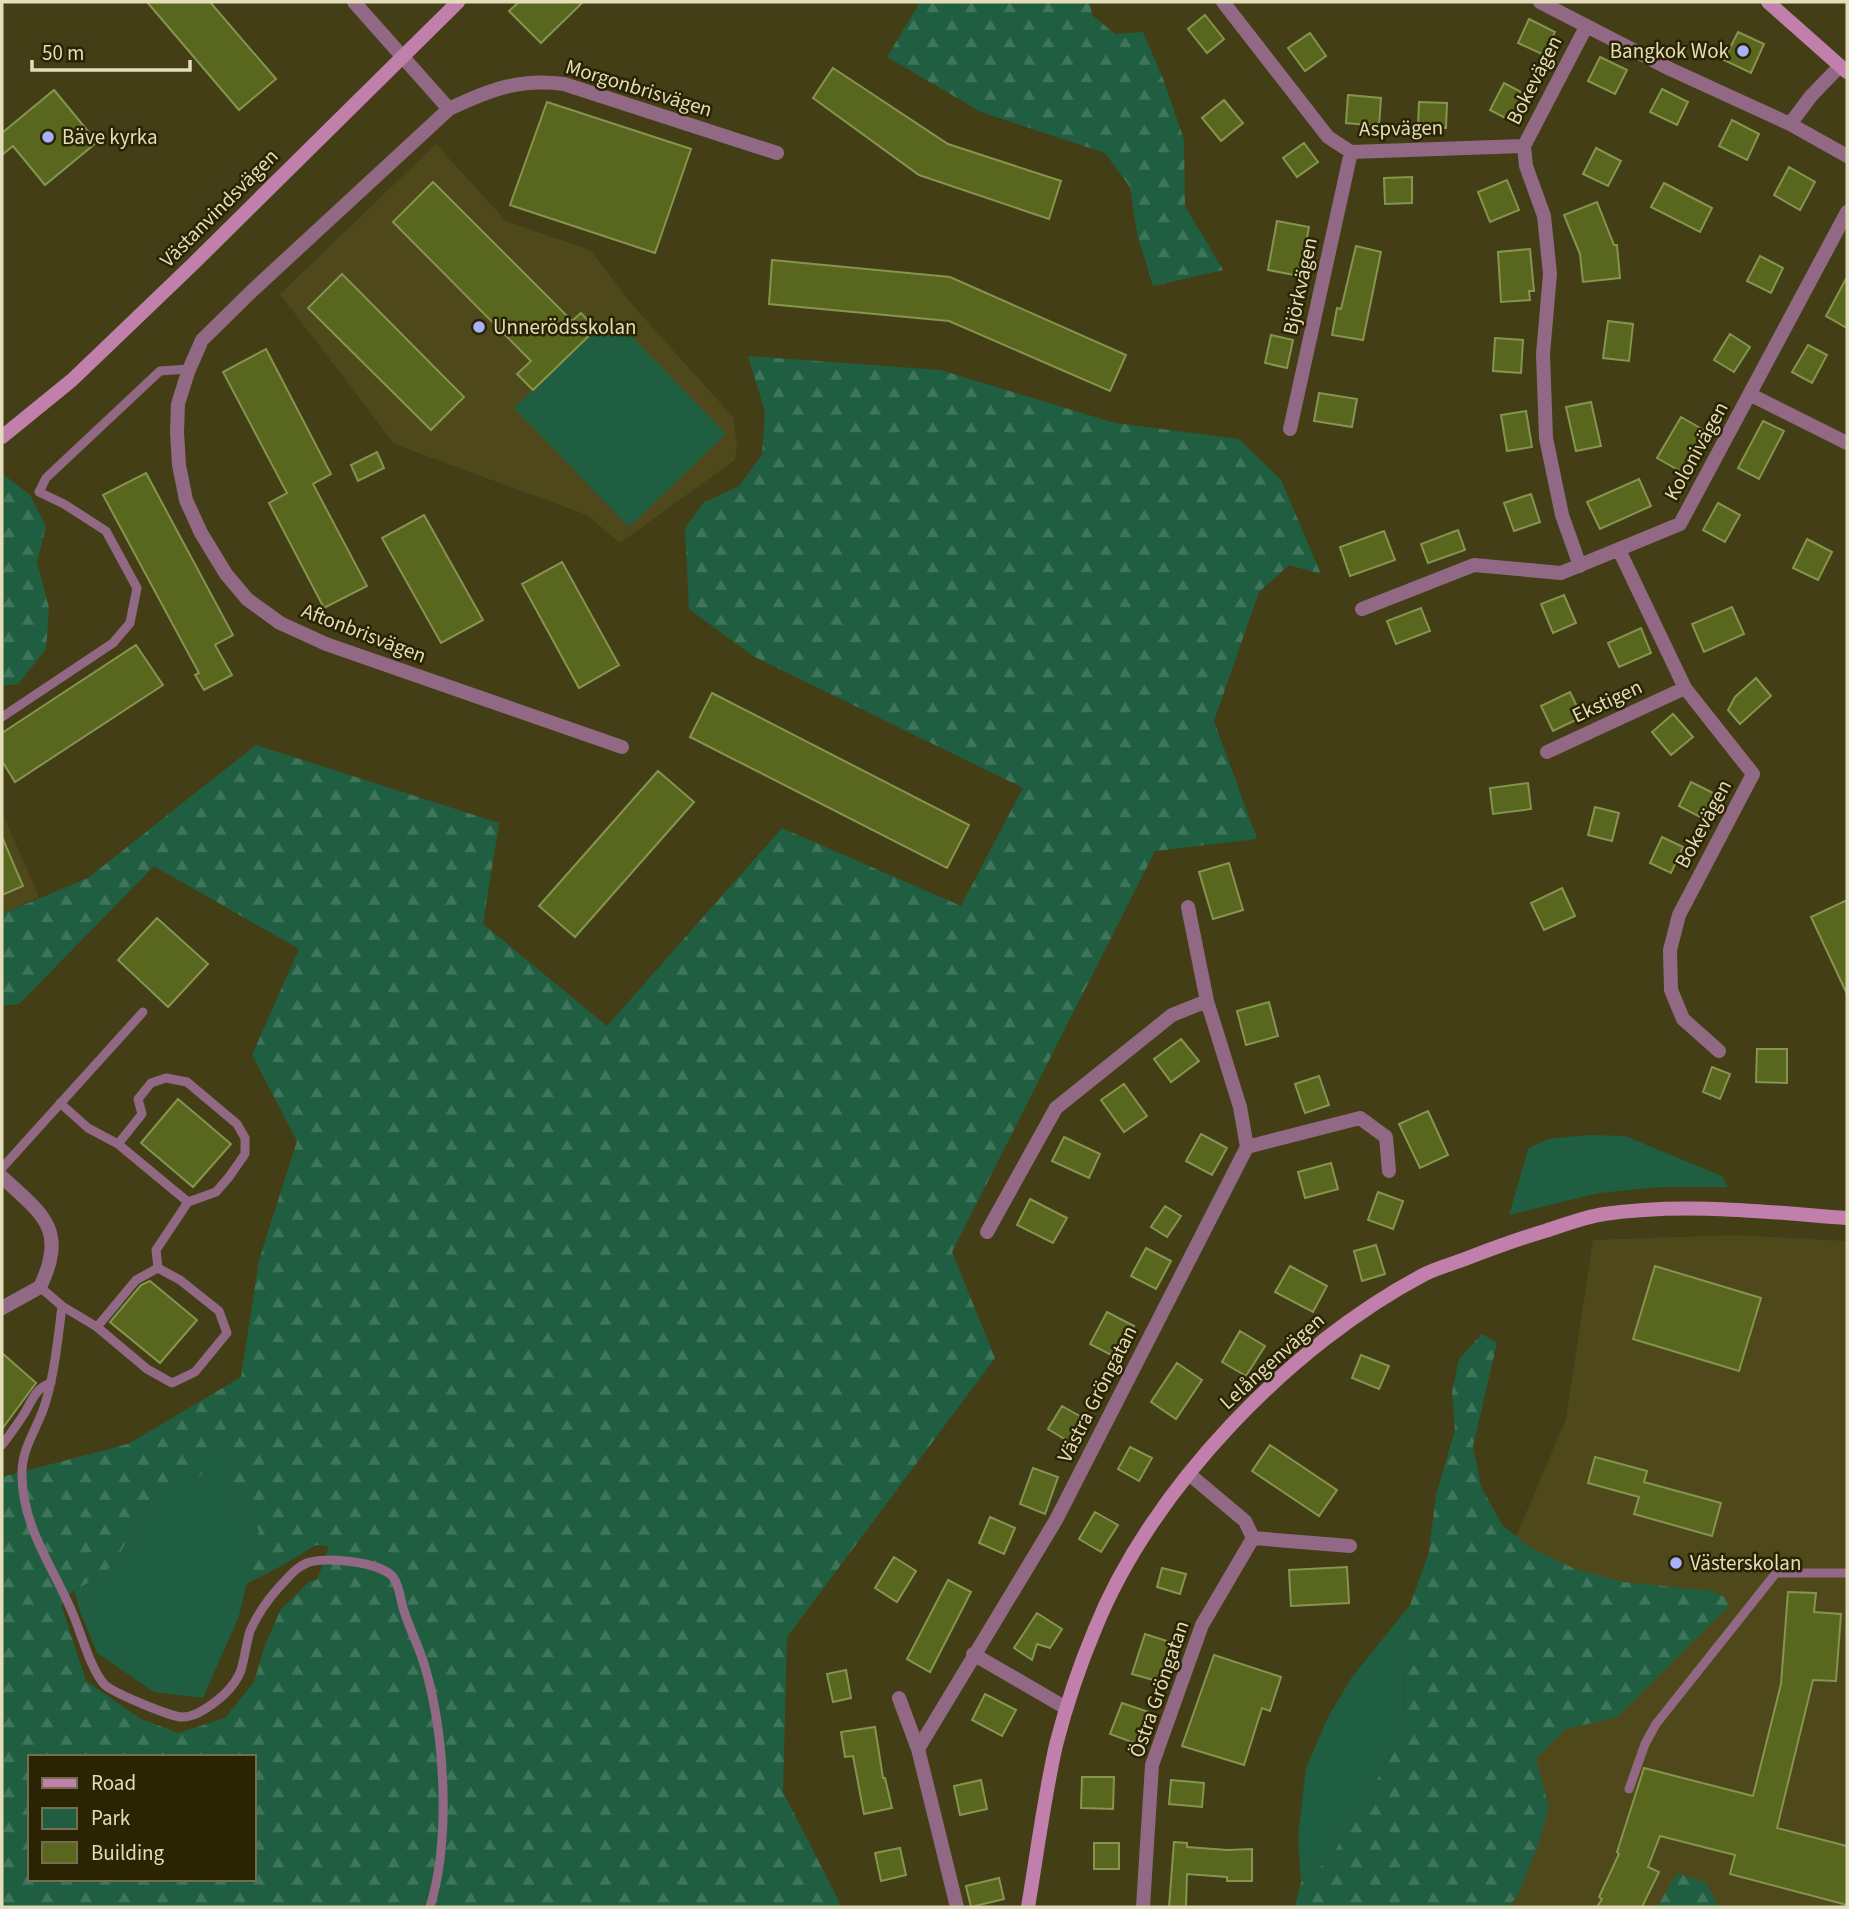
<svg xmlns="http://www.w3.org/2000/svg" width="1849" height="1909" font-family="'Source Sans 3',sans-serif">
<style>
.built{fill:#4f481b}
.green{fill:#1f5e40}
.forest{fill:url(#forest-firs);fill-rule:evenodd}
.building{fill:#58661e;stroke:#85954f;stroke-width:2}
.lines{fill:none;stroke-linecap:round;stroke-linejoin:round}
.lane{stroke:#926984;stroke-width:9}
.street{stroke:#926984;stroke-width:14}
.secondary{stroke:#c080ab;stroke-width:14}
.poi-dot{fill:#a9b0fc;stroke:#2a2404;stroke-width:2.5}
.labels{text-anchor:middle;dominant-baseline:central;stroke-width:5;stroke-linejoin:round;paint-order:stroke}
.poi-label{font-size:21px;fill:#e3ddb9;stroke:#2a2404;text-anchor:start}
.street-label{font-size:21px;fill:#e3ddb9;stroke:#2a2404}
</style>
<defs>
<pattern id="forest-firs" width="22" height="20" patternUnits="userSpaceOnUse" patternTransform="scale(1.75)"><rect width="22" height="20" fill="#1f5e40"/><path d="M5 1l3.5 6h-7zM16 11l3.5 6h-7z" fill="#3f755a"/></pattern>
</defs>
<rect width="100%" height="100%" fill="#443e16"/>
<path class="built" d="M 436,144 L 506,221 L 590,250 L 636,309 L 733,417 L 737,445 L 735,460 L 620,543 L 587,515 L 394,444 L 280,294 Z
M 2,812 L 39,897 L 2,914 Z
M 1736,1235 L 1847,1241 L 1847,1907 L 1353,1907 L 1488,1602 L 1566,1419 L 1593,1240 Z"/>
<path class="green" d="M 611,315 L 726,434 L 629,527 L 514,408 Z
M 1588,1135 L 1625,1136 L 1722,1176 L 1728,1187 L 1659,1187 L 1599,1193 L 1509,1215 L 1528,1149 L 1547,1139 Z
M 221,1451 L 232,1451 L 240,1458 L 234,1493 L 246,1518 L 254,1522 L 259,1531 L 239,1616 L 203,1698 L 154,1692 L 97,1653 L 80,1611 L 74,1590 L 100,1577 L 115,1563 L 144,1508 L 159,1488 L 215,1458 Z
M 1410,1605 L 1403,1649 L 1404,1727 L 1375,1783 L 1330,1859 L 1301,1882 L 1298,1837 L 1306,1768 L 1328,1717 L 1352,1677 Z"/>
<path class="forest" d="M 920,2 L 1090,2 L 1092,15 L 1115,34 L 1143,32 L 1164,81 L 1184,140 L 1185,206 L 1223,270 L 1153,286 L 1137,234 L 1130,187 L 1105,153 L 981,112 L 887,57 Z
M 748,356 L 940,370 L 1115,423 L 1239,439 L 1281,480 L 1321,574 L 1289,565 L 1259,592 L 1214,721 L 1257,839 L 1155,851 L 952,1252 L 995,1358 L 787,1637 L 783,1792 L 842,1907 L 2,1907 L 2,1477 L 128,1444 L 241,1377 L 259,1260 L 297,1141 L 252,1055 L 299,949 L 154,866 L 19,1004 L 2,1006 L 2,914 L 88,878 L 256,745 L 499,823 L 483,924 L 607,1026 L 782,828 L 961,906 L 1023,788 L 753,656 L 689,609 L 685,528 L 703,503 L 739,486 L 762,455 L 765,412 ZM 221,1451 L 232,1451 L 240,1457 L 232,1478 L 234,1493 L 246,1518 L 254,1522 L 259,1531 L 246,1584 L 283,1565 L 316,1545 L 329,1546 L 317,1580 L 310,1581 L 281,1609 L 265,1645 L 254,1682 L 225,1718 L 178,1733 L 141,1719 L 86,1681 L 61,1604 L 74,1590 L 100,1577 L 115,1563 L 144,1508 L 159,1488 C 172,1490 197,1480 207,1470 C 212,1465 216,1457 221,1451 ZM 30,1757 L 254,1757 L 254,1879 L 30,1879 Z
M 4,475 L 30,495 L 46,526 L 37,562 L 49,608 L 46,649 L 18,684 L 2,686 L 2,476 Z
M 1482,1334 L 1497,1343 L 1473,1446 L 1481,1487 L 1503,1526 L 1531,1548 L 1573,1568 L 1623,1582 L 1712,1591 L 1725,1597 L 1729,1606 L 1617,1717 L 1566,1729 L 1536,1759 L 1549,1807 L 1539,1842 L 1518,1896 L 1507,1907 L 1295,1907 L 1301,1882 L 1330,1859 L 1375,1783 L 1404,1727 L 1403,1649 L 1410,1605 L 1429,1552 L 1436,1495 L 1455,1430 L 1452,1392 L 1459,1359 Z
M 1677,1873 L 1706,1883 L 1719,1907 L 1657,1907 Z"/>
<path class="building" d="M 147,2 L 210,2 L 276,79 L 239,110 Z
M 519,2 L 583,2 L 541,43 L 509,11 Z
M 1205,15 L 1224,39 L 1207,53 L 1188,29 Z
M 1529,19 L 1555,32 L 1544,55 L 1518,43 Z
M 1738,32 L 1764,44 L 1751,73 L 1724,60 Z
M 1310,33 L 1326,56 L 1305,71 L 1288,48 Z
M 1600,57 L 1627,70 L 1615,94 L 1588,81 Z
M 833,68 L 948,144 L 1061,181 L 1049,219 L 919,175 L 813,98 Z
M 1504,83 L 1525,94 L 1511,121 L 1490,110 Z
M 1662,89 L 1688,102 L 1677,125 L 1650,112 Z
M 54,90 L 97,142 L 45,185 L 13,146 L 2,155 L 2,133 Z
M 1348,95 L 1381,98 L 1379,126 L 1346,123 Z
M 1224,100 L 1243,123 L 1221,141 L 1202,118 Z
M 547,102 L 691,149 L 655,253 L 510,205 Z
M 1419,102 L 1447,103 L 1446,128 L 1418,127 Z
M 1732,120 L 1759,134 L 1747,160 L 1719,146 Z
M 1304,143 L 1318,162 L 1297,177 L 1283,158 Z
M 1596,148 L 1621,161 L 1608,186 L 1583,174 Z
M 1789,167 L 1815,182 L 1800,210 L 1774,195 Z
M 1412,177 L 1412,203 L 1385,204 L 1384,178 Z
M 1507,180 L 1519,210 L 1490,222 L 1478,192 Z
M 433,182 L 572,321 L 581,313 L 596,329 L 533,390 L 517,374 L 531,361 L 393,222 Z
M 1664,183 L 1712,208 L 1700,232 L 1651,207 Z
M 1597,202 L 1614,245 L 1617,245 L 1620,278 L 1583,282 L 1580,254 L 1564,215 Z
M 1277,221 L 1309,227 L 1300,276 L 1268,270 Z
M 1356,246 L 1381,252 L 1363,340 L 1332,335 L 1337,308 L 1341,309 Z
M 1530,249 L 1534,291 L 1529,291 L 1530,300 L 1501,302 L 1498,252 Z
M 1760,256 L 1783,268 L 1771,293 L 1747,281 Z
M 772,260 L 950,277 L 1126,355 L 1110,391 L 949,321 L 769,304 Z
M 342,274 L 464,397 L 431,430 L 308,308 Z
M 1847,277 L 1847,328 L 1826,316 Z
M 1608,321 L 1633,324 L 1629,361 L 1603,358 Z
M 1730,334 L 1750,347 L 1734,372 L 1714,360 Z
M 1271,335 L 1293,340 L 1287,368 L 1265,363 Z
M 1495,338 L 1523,340 L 1521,373 L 1493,371 Z
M 1808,345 L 1827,355 L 1812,383 L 1792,372 Z
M 266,349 L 331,474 L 313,484 L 367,586 L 324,608 L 269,503 L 287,493 L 223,372 Z
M 1319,393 L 1357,399 L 1352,427 L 1314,421 Z
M 1591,402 L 1601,446 L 1576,451 L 1566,407 Z
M 1526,411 L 1532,447 L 1507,451 L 1501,415 Z
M 1681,417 L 1709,433 L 1685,474 L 1657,458 Z
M 1763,421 L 1784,431 L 1759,479 L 1738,468 Z
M 377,452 L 384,468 L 358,481 L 351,465 Z
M 146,473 L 233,635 L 215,645 L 232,675 L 204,690 L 195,675 L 199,673 L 103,495 Z
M 1639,479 L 1651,506 L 1600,529 L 1587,502 Z
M 1531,494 L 1540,522 L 1514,531 L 1504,503 Z
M 1718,503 L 1740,515 L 1725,542 L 1703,530 Z
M 424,515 L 483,620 L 441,643 L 382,538 Z
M 1458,530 L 1465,550 L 1428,563 L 1421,544 Z
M 1384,531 L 1395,560 L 1350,576 L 1340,547 Z
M 1807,539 L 1832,552 L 1818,580 L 1793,568 Z
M 562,562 L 619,665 L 579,688 L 522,584 Z
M 1564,595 L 1576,623 L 1553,633 L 1541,604 Z
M 1732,607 L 1744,634 L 1704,652 L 1692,624 Z
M 1421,608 L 1430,631 L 1396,644 L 1387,621 Z
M 1641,628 L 1651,653 L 1619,667 L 1608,643 Z
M 136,645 L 163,685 L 15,782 L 2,761 L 2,733 Z
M 1756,678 L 1771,696 L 1740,724 L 1728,710 L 1735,697 Z
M 1570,692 L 1582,717 L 1553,731 L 1541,706 Z
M 712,693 L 969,825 L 947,868 L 690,737 Z
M 1673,714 L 1693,737 L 1671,755 L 1652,732 Z
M 658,771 L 694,802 L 575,937 L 539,906 Z
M 1691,782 L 1715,794 L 1702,818 L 1679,806 Z
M 1528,783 L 1531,809 L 1493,814 L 1490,788 Z
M 1595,807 L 1619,813 L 1612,841 L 1588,835 Z
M 2,837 L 23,886 L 2,895 Z
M 1662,837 L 1683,847 L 1671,873 L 1650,863 Z
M 1229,863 L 1243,910 L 1213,919 L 1199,872 Z
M 1562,888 L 1575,916 L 1544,930 L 1531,903 Z
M 1847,900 L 1847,994 L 1811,917 Z
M 157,918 L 208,964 L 168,1007 L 118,960 Z
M 1269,1002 L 1278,1036 L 1246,1045 L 1237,1011 Z
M 1181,1039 L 1199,1061 L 1171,1082 L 1154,1059 Z
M 1757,1049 L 1787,1049 L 1787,1083 L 1756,1082 Z
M 1712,1067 L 1730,1074 L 1720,1099 L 1703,1092 Z
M 1319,1076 L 1329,1105 L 1305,1113 L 1295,1084 Z
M 1124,1084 L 1147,1116 L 1124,1132 L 1101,1100 Z
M 178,1099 L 231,1144 L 193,1187 L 141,1143 Z
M 1428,1111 L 1448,1155 L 1420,1168 L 1399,1124 Z
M 1201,1134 L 1227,1148 L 1212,1175 L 1186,1161 Z
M 1064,1137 L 1100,1154 L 1089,1178 L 1052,1161 Z
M 1331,1163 L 1338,1189 L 1305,1198 L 1298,1172 Z
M 1378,1192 L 1403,1201 L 1393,1229 L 1368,1220 Z
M 1030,1199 L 1067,1218 L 1053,1243 L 1017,1225 Z
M 1165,1206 L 1181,1216 L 1167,1237 L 1151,1227 Z
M 1376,1245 L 1385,1274 L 1362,1281 L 1354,1251 Z
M 1146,1248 L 1171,1261 L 1156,1289 L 1131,1276 Z
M 1290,1266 L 1327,1286 L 1313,1312 L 1275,1292 Z
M 1655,1266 L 1761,1298 L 1739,1371 L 1633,1339 Z
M 150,1281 L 197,1320 L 160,1363 L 110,1322 L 141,1285 Z
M 1107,1312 L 1134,1326 L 1117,1358 L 1090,1344 Z
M 1240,1331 L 1265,1346 L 1246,1376 L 1222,1362 Z
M 2,1353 L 36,1383 L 2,1429 Z
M 1361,1355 L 1389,1366 L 1379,1389 L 1352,1378 Z
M 1177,1363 L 1202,1380 L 1176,1419 L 1151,1402 Z
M 1062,1406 L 1085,1419 L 1071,1443 L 1048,1429 Z
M 1270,1445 L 1337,1490 L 1319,1516 L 1252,1471 Z
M 1130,1447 L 1152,1458 L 1139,1481 L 1118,1469 Z
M 1595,1457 L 1647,1471 L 1644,1482 L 1721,1503 L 1712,1536 L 1634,1514 L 1639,1497 L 1588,1483 Z
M 1033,1468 L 1058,1477 L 1045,1514 L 1020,1504 Z
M 1095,1512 L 1118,1525 L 1101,1552 L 1079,1539 Z
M 990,1517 L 1015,1528 L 1004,1554 L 979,1543 Z
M 894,1557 L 916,1571 L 897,1602 L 875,1588 Z
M 1347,1567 L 1349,1603 L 1291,1606 L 1289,1570 Z
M 1162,1568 L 1186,1574 L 1180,1594 L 1157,1587 Z
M 948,1580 L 971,1592 L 930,1672 L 907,1659 Z
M 1788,1592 L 1816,1593 L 1814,1612 L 1841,1614 L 1836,1681 L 1813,1680 L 1777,1828 L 1847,1846 L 1847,1905 L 1730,1874 L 1735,1855 L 1660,1836 L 1648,1867 L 1659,1872 L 1642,1907 L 1597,1907 L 1602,1899 L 1599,1897 L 1619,1854 L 1617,1852 L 1644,1768 L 1753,1796 L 1781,1684 Z
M 1037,1613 L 1062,1629 L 1050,1648 L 1037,1644 L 1032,1660 L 1014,1648 Z
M 1145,1634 L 1173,1643 L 1161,1682 L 1132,1674 Z
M 1214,1655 L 1281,1677 L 1270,1711 L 1262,1708 L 1244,1765 L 1182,1746 Z
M 846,1670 L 851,1698 L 833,1702 L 827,1674 Z
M 985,1694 L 1016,1710 L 1002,1736 L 972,1720 Z
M 1122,1703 L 1149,1712 L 1137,1744 L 1110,1734 Z
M 875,1727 L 883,1778 L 885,1778 L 892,1808 L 864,1814 L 853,1756 L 845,1757 L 841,1732 Z
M 1082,1777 L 1114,1777 L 1113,1809 L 1081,1808 Z
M 981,1780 L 987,1809 L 960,1815 L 954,1786 Z
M 1171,1780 L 1204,1783 L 1202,1807 L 1169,1804 Z
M 1174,1842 L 1187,1843 L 1187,1847 L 1227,1850 L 1252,1849 L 1252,1881 L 1227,1881 L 1227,1877 L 1187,1874 L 1186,1907 L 1169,1907 Z
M 1094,1843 L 1119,1843 L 1119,1869 L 1094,1869 Z
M 900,1848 L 906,1875 L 881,1881 L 875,1853 Z
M 999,1878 L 1004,1899 L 971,1907 L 966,1886 Z"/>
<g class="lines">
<path class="lane" d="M 2,717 L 113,643 L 130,623 L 137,588 L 106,531 L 64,504 L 39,492 L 46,478 L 160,371 L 189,369
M 60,1103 L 88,1128 L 118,1144
M 2,1168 L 143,1012
M 40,1287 L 62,1306 L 97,1327 L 147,1369 L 172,1383 L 195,1372 L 227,1333 L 219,1311 L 180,1280 L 158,1268 L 156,1250 L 188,1202 L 216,1192 L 229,1177 L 245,1154 L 245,1138 L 237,1124 L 187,1082 L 166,1078 L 151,1083 L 138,1099 L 142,1114 L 118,1144 L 188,1202
M 62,1306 C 58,1338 55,1370 46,1401 C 39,1427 21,1447 22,1475 C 22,1526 53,1567 72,1612 C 81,1632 90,1668 104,1684 C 111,1692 171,1717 182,1717 C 187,1717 194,1715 198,1713 C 215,1704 235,1688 241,1670 C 245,1657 246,1644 250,1631 C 258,1613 268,1599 281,1585 C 290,1576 295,1568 307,1563 C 325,1556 381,1562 393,1577 C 401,1588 400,1602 405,1614 C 411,1632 420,1649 425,1667 C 445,1735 451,1839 430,1907
M 97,1327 L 136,1280 L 158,1268
M 2,1445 C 9,1436 16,1426 22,1417 C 32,1403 33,1389 51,1383
M 1629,1789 L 1645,1744 L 1656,1724 L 1776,1573 L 1847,1573"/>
<path class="street" d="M 354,2 L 449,109
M 1223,2 L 1328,137 L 1351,152 L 1524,146
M 1540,2 L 1670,69 L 1790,124 L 1811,96 L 1840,66
M 1790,124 L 1847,156
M 1751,395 L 1847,443
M 1290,429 L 1351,152
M 1619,550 L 1685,688 L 1753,774 L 1679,915 L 1670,950 L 1671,990 L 1683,1019 L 1719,1051
M 1580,566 L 1562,515 L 1546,438 L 1543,354 L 1550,274 L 1544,216 L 1526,166 L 1524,146 L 1586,27
M 1362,609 L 1474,565 L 1561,573 L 1680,524 L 1847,212
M 622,747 L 326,644 L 280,623 L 247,599 L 226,574 L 201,533 L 186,500 L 179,465 L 177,432 L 178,404 L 188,372 L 202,340 L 253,290 L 449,109 C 489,90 519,78 564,84 L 777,153
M 1547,752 L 1685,688
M 1247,1147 L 1360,1118 L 1386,1137 L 1389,1171
M 2,1177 C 42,1214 68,1229 40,1287 L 2,1308
M 987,1232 L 1056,1108 L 1172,1015 L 1207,1001
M 1189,1474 L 1245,1521 L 1253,1538 L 1350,1546
M 973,1654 L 1066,1708
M 899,1698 L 918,1749 L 957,1907
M 918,1749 L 1056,1520 L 1247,1147 L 1240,1107 L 1207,1001 L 1188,907
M 1143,1907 L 1152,1765 L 1202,1625 L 1253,1538"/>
<path class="secondary" d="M 1768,2 L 1847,72
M 2,437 L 72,380 L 192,265 L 458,2
M 1028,1907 C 1037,1854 1044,1798 1056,1745 C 1066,1706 1079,1667 1095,1629 C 1151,1489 1291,1344 1425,1274 C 1437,1268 1452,1264 1465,1259 C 1491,1249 1518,1239 1545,1231 C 1564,1225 1584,1217 1604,1214 C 1684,1202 1767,1212 1847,1218"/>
</g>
<g class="poi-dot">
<circle cx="1743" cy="51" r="7"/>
<circle cx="48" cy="137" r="7"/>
<circle cx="479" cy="327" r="7"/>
<circle cx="1676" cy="1563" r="7"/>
</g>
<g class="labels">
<g class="poi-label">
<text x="1729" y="51" text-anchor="end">Bangkok Wok</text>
<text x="62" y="137">Bäve kyrka</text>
<text x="493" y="327">Unnerödsskolan</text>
<text x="1690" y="1563">Västerskolan</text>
</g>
<g class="street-label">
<text transform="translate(1534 80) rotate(-63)">Bokevägen</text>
<text transform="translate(639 88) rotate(17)">Morgonbrisvägen</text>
<text transform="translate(1401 128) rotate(-1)">Aspvägen</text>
<text transform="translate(219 208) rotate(-45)">Västanvindsvägen</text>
<text transform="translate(1300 286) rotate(-78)">Björkvägen</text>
<text transform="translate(1696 451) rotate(-61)">Kolonivägen</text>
<text transform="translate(364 633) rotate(21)">Aftonbrisvägen</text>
<text transform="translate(1607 701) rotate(-25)">Ekstigen</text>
<text transform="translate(1703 824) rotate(-62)">Bokevägen</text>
<text transform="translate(1272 1361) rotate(-42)">Lelångenvägen</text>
<text transform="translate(1097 1394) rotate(-63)">Västra Gröngatan</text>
<text transform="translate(1159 1689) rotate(-71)">Östra Gröngatan</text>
</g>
</g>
<rect width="1849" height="1909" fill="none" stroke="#e3ddb9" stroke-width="7"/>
<rect x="28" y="1755" width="228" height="126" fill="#2a2404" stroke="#746e4c" stroke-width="2"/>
<rect x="42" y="1778" width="35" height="10" fill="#c080ab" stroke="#746e4c" stroke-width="2"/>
<text x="91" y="1790" font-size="21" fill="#e3ddb9">Road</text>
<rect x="42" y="1808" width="35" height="21" fill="#1f5e40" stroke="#746e4c" stroke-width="2"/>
<text x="91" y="1825" font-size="21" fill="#e3ddb9">Park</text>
<rect x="42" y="1842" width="35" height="21" fill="#58661e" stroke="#746e4c" stroke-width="2"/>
<text x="91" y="1860" font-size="21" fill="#e3ddb9">Building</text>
<path d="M32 60v10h158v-10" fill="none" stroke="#e3ddb9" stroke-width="3.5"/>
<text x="42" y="60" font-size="21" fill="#e3ddb9" stroke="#2a2404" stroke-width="5" paint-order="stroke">50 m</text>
</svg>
